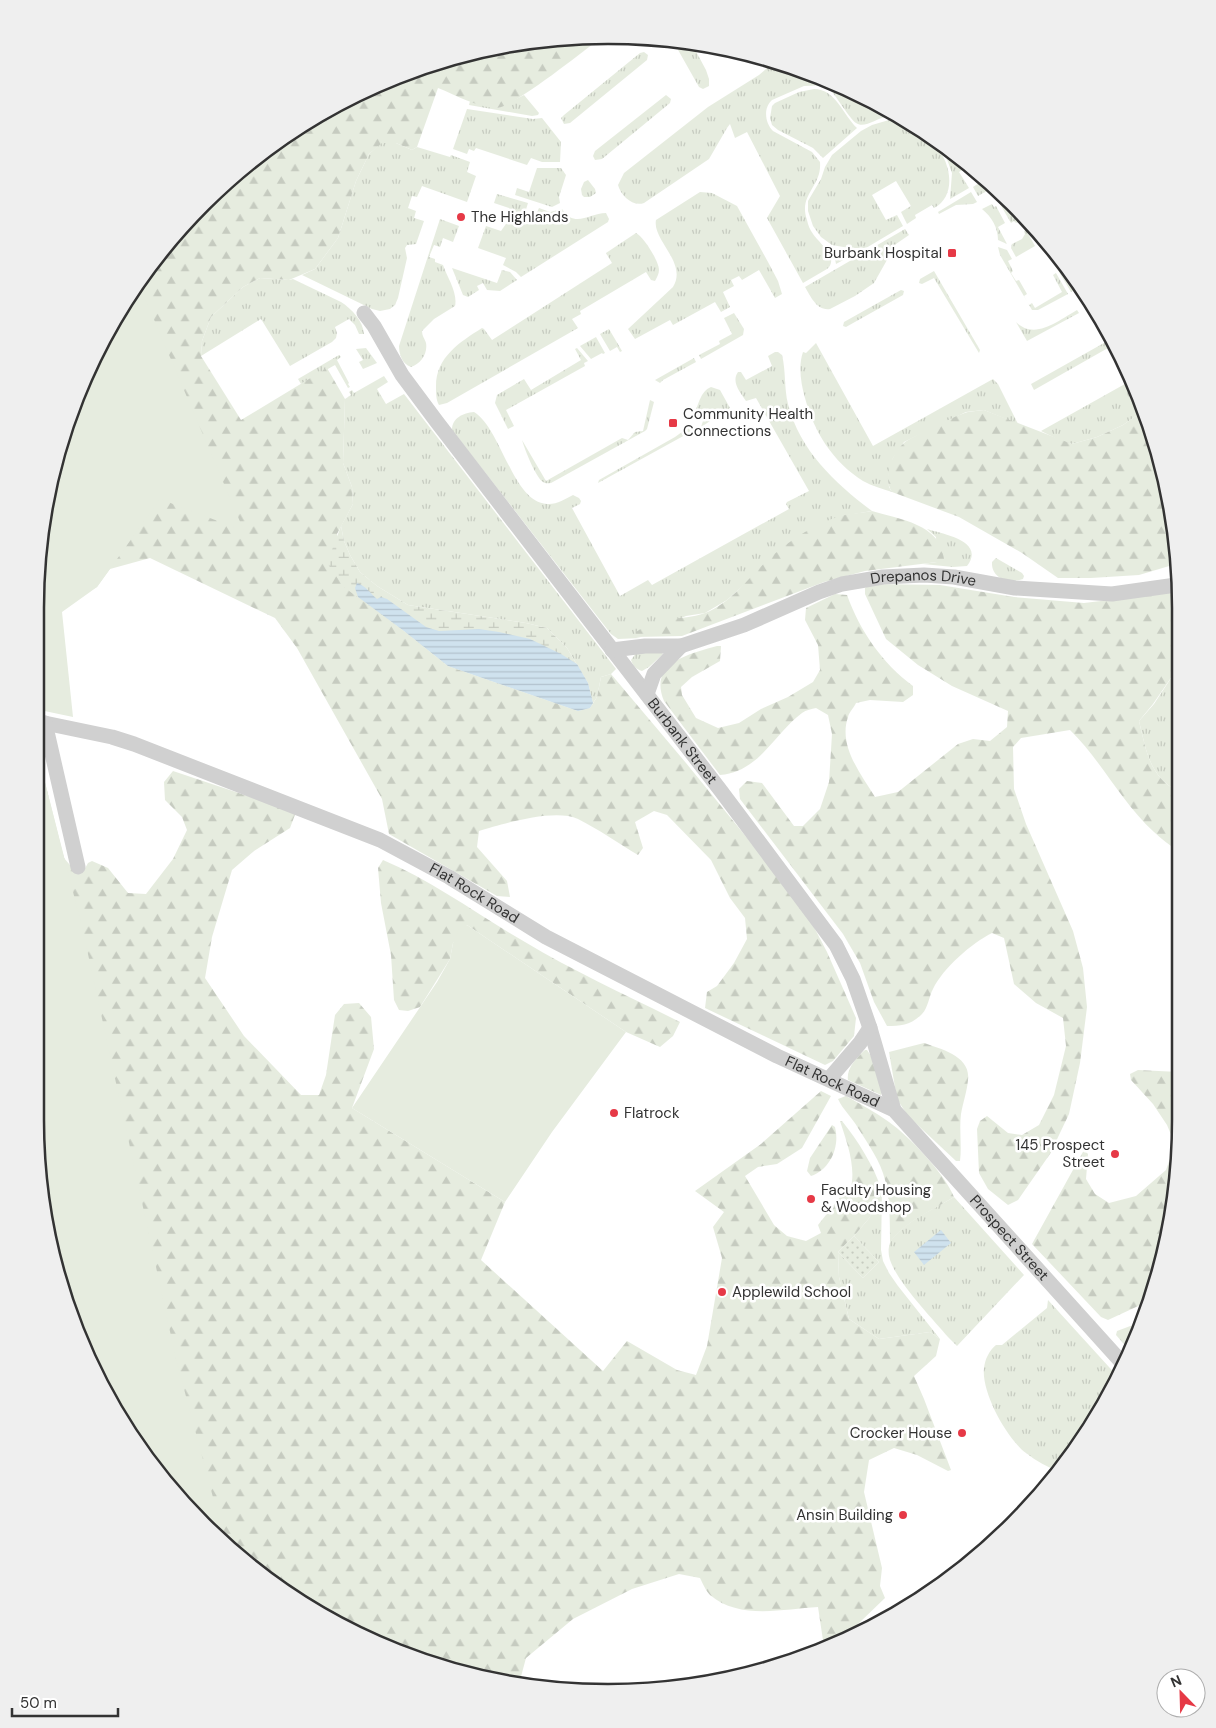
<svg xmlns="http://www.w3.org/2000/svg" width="1216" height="1728" font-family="'DM Sans',sans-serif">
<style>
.grass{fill:url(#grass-tufts)}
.forest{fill:url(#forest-firs)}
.wetland{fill:url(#wetland-marsh)}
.park{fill:#e6ecdf}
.garden{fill:url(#garden-dots)}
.water{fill:url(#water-rules)}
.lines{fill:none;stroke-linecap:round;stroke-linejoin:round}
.minor{stroke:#d0d0d0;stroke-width:15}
.poi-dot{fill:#e63946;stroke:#fff;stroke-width:2}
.labels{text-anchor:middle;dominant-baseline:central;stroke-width:5;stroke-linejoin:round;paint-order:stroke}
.poi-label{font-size:15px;fill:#333;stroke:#fff;text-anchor:start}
.street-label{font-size:15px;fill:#333;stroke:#fff}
.rim{fill:none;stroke:#333;stroke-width:2.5}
</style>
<defs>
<pattern id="grass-tufts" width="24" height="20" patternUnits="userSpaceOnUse" patternTransform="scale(1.25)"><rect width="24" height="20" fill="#e6ecdf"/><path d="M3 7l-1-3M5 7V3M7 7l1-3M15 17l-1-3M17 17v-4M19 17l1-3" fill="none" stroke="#c6cbc0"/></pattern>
<pattern id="forest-firs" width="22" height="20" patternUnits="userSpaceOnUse" patternTransform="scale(1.25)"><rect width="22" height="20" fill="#e6ecdf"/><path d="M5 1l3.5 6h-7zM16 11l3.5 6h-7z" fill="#c6cbc0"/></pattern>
<pattern id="wetland-marsh" width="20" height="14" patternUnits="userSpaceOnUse" patternTransform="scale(1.25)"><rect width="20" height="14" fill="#e6ecdf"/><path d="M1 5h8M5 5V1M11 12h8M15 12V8" fill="none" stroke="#c6cbc0"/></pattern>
<pattern id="garden-dots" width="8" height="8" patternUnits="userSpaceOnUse" patternTransform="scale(1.25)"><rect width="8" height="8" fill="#e6ecdf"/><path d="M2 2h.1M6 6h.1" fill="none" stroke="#c6cbc0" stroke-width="1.8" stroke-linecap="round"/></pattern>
<pattern id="water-rules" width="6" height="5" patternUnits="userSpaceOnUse" patternTransform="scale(1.25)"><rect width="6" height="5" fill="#cfe2ee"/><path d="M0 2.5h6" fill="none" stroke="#b2c2cd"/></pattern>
</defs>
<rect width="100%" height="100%" fill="#fff"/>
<path class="grass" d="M 673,41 L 692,44 L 706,70 L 709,79 L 709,86 L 703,89 L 699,87 Z
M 644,52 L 648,55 L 647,60 L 570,123 L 564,124 L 561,118 L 564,115 L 640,53 Z
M 775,61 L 831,83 L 828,85 L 804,86 L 772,100 C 763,108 765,123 773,131 L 812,152 L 820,162 C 822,187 798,194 807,220 C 808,225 810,230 813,234 C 819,243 840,258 827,269 L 803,283 L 767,218 L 780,196 L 747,132 L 735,138 L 730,124 L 727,128 L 709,159 L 644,203 C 633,207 621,196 618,185 L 624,173 L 708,107 L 759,75 Z
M 835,84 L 861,94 L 901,119 C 896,117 891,116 886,117 C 877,118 864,129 856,123 C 849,118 838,98 830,90 Z
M 814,89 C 836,89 843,115 857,128 L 823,158 L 813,148 L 778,130 L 772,125 L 770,118 L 772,106 L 775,103 L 799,92 Z
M 524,95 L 539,113 L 538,115 L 532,116 L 469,105 L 470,101 L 498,108 Z
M 666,95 L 671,99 L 670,103 L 602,159 L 595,160 L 593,156 L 595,151 Z
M 467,109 L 533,119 L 542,118 L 561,142 L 560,162 L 542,162 L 531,158 L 527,165 L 476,148 L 474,151 L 469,149 L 467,154 L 453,149 Z
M 889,120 C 905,121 926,134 936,146 C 951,163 957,196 934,208 L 932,205 L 915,215 L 916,218 L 907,224 L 901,212 L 911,206 L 896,181 L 872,195 L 886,220 L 897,215 L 903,226 L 866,248 L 849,248 L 832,245 L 821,237 L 813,226 L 808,211 L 808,201 L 821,179 L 825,167 L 832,155 L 861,131 L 872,125 Z
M 936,141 L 958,154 L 965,168 L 959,172 L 969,188 L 950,199 L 952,173 L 945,154 Z
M 381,143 L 396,143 L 412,150 L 417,147 L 450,157 L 451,155 L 470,162 L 467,172 L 476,176 L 467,202 L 422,186 L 417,197 L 412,196 L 408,208 L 416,211 L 414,218 L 424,221 L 416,244 L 407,245 L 405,248 L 407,258 L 398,298 L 395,305 L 390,309 L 380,311 L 372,309 L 302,275 L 315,269 L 338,238 L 356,181 L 369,154 Z
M 537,168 L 561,168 L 566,175 L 559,197 L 560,203 L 552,207 L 515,195 L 517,188 L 529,192 Z
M 985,179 L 992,187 L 992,188 L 978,196 L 973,187 Z
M 588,180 L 595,189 L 596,193 L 590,197 L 584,197 L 582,195 L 581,189 L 584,182 Z
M 700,192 L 712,193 L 737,206 L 768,262 L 778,281 L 782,294 L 775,298 L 759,270 L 742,280 L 739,276 L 731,280 L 734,286 L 723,292 L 730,307 L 721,312 L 715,302 L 673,325 L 670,320 L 635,339 L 628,329 L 673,287 C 688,263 652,240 656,220 Z
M 971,192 L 977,202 L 973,204 L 956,205 L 939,214 L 938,212 Z
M 497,194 L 528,203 L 524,216 L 534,219 L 539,208 L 550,212 L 562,209 C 575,229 589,213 606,213 L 609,219 L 608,222 L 521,277 L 516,272 L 503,265 L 506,258 L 478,248 L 486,226 L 501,231 L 508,221 L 509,208 L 494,203 Z
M 1007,200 L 1014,207 L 1023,224 L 1020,225 L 1018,222 L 1016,223 L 1014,221 L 1011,223 L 1000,204 Z
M 992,204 L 994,207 L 996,206 L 1005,223 L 998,227 L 1007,244 L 998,240 C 998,228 992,217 982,209 Z
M 440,219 L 459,226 L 453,242 L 443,238 L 440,247 L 434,245 L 429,257 L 435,259 L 435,262 L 443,265 C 447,277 458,293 455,306 L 434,319 L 422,331 C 422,336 425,339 426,343 C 428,354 420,364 411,367 C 402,364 399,354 399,346 Z
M 905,229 L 909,235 L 896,244 L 874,283 L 855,296 L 830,309 C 817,311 811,297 805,287 Z
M 1026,230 L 1035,246 L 1016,257 L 1011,248 L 1012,244 L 1022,239 L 1025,234 L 1024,231 Z
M 636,233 C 643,236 659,261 659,270 C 659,274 657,277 655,281 L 651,280 L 646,272 L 580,311 L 581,314 L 572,319 L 578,328 L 447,403 L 439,405 C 436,400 436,393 436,386 C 436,357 460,342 482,328 L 484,329 L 492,340 L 612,263 L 606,253 Z
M 998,247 L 1007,250 L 1012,259 L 1008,261 L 1013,271 L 1011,273 L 1016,281 L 1019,280 L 1027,294 L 1024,296 L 1029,305 L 1032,303 L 1035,308 L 1062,292 L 1053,275 L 1056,273 L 1068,294 L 1038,310 L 1032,310 L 1000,255 Z
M 833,249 L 854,251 L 856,253 L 836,264 Z
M 1058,259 L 1079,291 L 1076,293 L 1074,290 L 1071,292 L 1053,262 Z
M 452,268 L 497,283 L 502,270 L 510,272 L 517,280 L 500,291 L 487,290 L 483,283 L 477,286 L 479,290 L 468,297 L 463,295 Z
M 934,271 L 980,350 L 979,353 L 934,278 L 922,284 L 919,283 L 920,279 Z
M 260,278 L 289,280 L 293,279 L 341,302 C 352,309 363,321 364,334 L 359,334 L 355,325 L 349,319 L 335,327 L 337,333 L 336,338 L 332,342 L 290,366 L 261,319 L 201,356 L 202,341 L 211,317 L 243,287 Z
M 901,290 L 904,291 L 903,295 L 846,327 L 843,326 L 844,322 Z
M 1077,310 L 1079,313 L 1027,341 L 1016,322 C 1035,341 1059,320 1077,310 Z
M 734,313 L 744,329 L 743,335 L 701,359 L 699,355 L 720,344 L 719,341 L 732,334 L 724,318 Z
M 609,329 L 622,351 L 620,352 L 617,347 L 610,351 L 600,334 Z
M 596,337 L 605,353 L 603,354 L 602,353 L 591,359 L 580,346 Z
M 1111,339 L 1115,344 L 1034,390 L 1031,384 Z
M 816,343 L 873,446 L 993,379 L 998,384 L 1018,424 L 984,410 L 966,412 L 904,442 L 893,458 L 888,476 L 889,487 L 892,492 C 883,489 872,486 863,481 C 833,462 814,432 805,398 C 801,384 798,366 803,352 L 806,353 Z
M 366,348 L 377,363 L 363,369 L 359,362 L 363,360 L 356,349 Z
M 577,348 L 588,361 L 584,363 L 585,366 L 506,410 L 514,426 L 508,429 L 495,403 L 497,395 L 524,379 L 531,390 L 581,360 L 575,349 Z
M 775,352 L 778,352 L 782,355 C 786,371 784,388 788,404 C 800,451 835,483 872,511 L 842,516 L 745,584 L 727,600 L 705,613 L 686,616 L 636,637 L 641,638 L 618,639 L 611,634 L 452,430 C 452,418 463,413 474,412 C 501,428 513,503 547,504 C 556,505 565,499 573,495 L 579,498 L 581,501 L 580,504 L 572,508 L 620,596 L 648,580 L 652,585 L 789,509 L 786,504 L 787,502 L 809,491 L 756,398 L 746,401 C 740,392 731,382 738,372 L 741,372 L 746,380 L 772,366 L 768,356 Z
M 339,355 L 341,357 L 337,360 L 349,383 L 348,384 L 350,387 L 348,388 L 335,365 L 301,384 L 298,379 Z
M 694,358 L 696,362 L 663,380 L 660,383 L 655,380 Z
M 384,376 L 388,382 L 377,389 L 386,404 L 404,394 L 616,669 L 611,674 L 601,677 L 597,697 L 593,703 L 588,683 L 567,648 L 547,628 L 526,623 L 408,605 L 377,586 L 360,572 L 350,555 L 344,541 L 341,526 L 353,504 L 352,487 L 343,463 L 345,399 L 351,395 L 349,392 L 352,390 L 354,393 Z
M 1132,380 L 1143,411 L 1123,425 L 1097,437 L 1072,444 L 1059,440 L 1041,431 Z
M 711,387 L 720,390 L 730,408 L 701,427 L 703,421 L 701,416 L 693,417 C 698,407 700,391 711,387 Z
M 650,400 L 654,402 L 647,429 L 645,431 L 551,483 C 548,483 546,484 543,482 C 535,476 525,450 522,440 L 546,481 L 622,438 L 628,440 L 635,432 L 643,431 Z
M 690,423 L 696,429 L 598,483 L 599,480 L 675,437 L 686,429 Z
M 927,529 C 943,534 986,541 967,566 L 953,567 L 923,564 L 937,562 L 936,537 Z
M 996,558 L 1022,573 L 1024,576 L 1023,579 C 1009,584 991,579 992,562 Z
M 636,653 L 662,653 L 663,654 L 649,667 L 642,671 C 636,669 633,666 631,660 Z
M 1177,669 L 1178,791 C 1149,777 1146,749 1139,721 L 1154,704 Z
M 879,1189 L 882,1191 L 881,1250 L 883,1261 L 889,1273 L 898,1286 L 940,1339 L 930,1332 L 879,1339 L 849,1319 L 839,1277 L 838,1252 L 863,1278 L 879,1262 L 854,1236 L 871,1216 L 866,1205 Z
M 954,1197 L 1024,1275 L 957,1346 L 948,1337 C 932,1318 893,1278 889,1256 C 888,1250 889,1242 893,1238 C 908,1220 934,1209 954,1197 Z
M 1048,1300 L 1119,1378 L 1059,1472 C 1048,1467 1036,1461 1026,1453 C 1007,1439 981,1392 984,1368 C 985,1359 989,1351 996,1345 L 1002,1345 L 1047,1308 Z"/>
<path class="forest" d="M 601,38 C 583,51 513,108 496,108 C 476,107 456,95 438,88 L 417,147 L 412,150 L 396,143 L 382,143 L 369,154 L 356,181 L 338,238 L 315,269 L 289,280 L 260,278 L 243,287 L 211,317 L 202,341 L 201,356 L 241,420 L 327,368 L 345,399 L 343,463 L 352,487 L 353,504 L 337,534 L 345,587 L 404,631 L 448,666 L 578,711 L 590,708 L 597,697 L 601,677 L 611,674 L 686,763 L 804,908 L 827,952 L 856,1018 L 854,1036 L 833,1061 L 825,1065 L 705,1008 L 707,992 L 717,986 L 734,963 L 747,939 L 745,918 L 730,898 L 711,860 L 667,815 L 654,811 L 635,822 L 643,848 L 638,855 C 618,843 598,829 578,819 C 554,808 503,824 479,831 L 477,847 L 507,881 L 510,897 L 497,896 L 389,834 L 382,799 L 297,648 L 275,618 L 150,558 L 110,569 L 97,587 L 35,619 L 46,496 L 79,389 L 112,322 L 154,259 L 182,229 L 196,222 L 193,216 L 230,177 L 321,112 L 424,66 L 533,40 Z
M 984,410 L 1072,444 L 1097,437 L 1123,425 L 1143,411 L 1161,459 L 1176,533 L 1176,564 L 1139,575 L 1091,578 L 1058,578 L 1022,553 L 959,517 L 892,492 C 882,478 892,453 904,443 C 909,438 961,413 968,412 C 973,411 978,411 984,410 Z
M 872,511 C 899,519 941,524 944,559 L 937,562 L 865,571 L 824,582 L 682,636 L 636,637 L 636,632 C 662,614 679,622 705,613 C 733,602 750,575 772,556 C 792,539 816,523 841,516 C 851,513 862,513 872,511 Z
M 870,584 L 940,585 L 1014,597 L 1084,603 L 1176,592 L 1177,669 L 1153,704 L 1139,721 C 1146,749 1149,777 1178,791 L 1178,851 C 1170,845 1161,839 1154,832 C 1121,802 1101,760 1070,730 L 1021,738 L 1013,747 L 1014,789 L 1026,824 L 1073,931 L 1083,968 L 1087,1007 L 1080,1063 L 1069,1114 L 1050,1154 L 1018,1200 L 1008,1205 L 988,1189 L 979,1173 L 977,1129 L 980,1121 L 987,1116 L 1008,1133 L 1022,1135 L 1039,1125 L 1054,1095 L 1066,1046 L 1063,1018 L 1036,1003 L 1014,984 L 1004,938 L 992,933 C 972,943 943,968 933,989 C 929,996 928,1008 922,1014 C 911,1025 901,1026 887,1026 L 874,1002 L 860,963 L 843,934 L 740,799 L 739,789 L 747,781 L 762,783 L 794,826 L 803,826 L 820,809 L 829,782 L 832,734 L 828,715 L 816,708 C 812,709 806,710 802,713 C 774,734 759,772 720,775 L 664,701 C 648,663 689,654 717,646 L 721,646 L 720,661 L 692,677 L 681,687 L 682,695 L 696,718 L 718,728 L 739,723 L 761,709 L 788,697 L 813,682 L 820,670 L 818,645 L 805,620 L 806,608 L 835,594 L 847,595 C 860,631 882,663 913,686 L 913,695 L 903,702 L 870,700 L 856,703 C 854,708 849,712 848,717 C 838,746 861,774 875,797 L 898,792 L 958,744 L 973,739 L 990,741 L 1007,727 L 1008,711 L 952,686 L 918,665 L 886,639 L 865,594 L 865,588 Z
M 35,743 L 64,858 L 75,871 L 83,872 L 88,863 L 92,861 L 108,868 L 128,893 L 146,894 L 173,859 L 187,830 L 182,817 L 165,800 L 164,782 L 173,771 L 296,812 L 290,828 L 254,851 L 232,870 L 212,937 L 205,978 L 244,1036 L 301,1095 L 319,1095 L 326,1075 L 335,1015 L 344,1004 L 359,1003 L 371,1017 L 374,1049 L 352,1108 L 505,1202 L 481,1260 L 603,1371 L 627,1341 L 677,1370 L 696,1375 L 707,1346 L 722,1258 L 713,1227 L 724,1212 L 695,1191 L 761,1144 L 821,1091 L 831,1096 L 802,1148 L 777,1164 L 758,1167 L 745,1176 L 774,1225 L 787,1236 L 806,1241 L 821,1233 L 818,1225 L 841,1196 L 850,1191 C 857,1168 847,1143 840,1121 L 842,1121 C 858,1141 874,1166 882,1191 L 879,1190 L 866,1205 L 871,1216 L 854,1236 L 838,1252 L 839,1277 L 849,1319 L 879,1339 L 930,1332 L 940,1339 L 936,1356 L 914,1376 L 924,1399 L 951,1470 L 948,1471 L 917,1455 L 894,1448 L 869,1460 L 864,1492 L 882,1568 L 880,1586 L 885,1598 L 857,1625 L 859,1635 L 824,1647 L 818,1607 C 783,1609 739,1620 710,1595 C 706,1591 703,1584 700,1578 L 679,1574 L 632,1589 L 573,1619 L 526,1658 L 519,1684 L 388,1649 L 321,1616 L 230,1551 L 131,1438 L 79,1340 L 55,1269 L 35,1120 Z
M 383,860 C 433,881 478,915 525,942 C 575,972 628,996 680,1022 L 673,1036 L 660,1047 L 626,1032 L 467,925 L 453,943 L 450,959 L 420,1007 L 408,1011 L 399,1010 L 394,1000 L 391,955 L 381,903 L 378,868 Z
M 924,1043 C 941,1049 971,1056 968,1080 C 967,1091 963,1103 961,1114 C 959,1130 962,1145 960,1161 L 956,1161 L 908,1116 L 897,1099 L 889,1052 Z
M 865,1050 L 867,1050 L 871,1056 L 883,1091 L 881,1095 L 848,1080 C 846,1069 857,1057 865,1050 Z
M 1138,1070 L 1179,1072 L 1180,1157 L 1162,1268 L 1149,1301 L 1108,1320 L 1101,1317 L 1032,1244 L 1084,1150 L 1088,1154 L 1086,1179 L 1095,1194 L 1109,1203 L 1136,1196 L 1166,1170 L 1175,1144 L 1167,1125 L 1153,1104 L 1131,1080 L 1130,1074 Z
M 846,1096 C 860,1104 875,1112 889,1122 C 909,1136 945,1174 954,1197 C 935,1209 902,1223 890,1243 C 890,1222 890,1201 885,1180 C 881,1162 868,1144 858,1128 C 852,1117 843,1110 838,1099 Z
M 832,1125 L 835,1127 C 840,1146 831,1169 811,1176 L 807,1171 L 810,1158 Z
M 1141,1322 L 1130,1351 L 1116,1335 L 1117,1331 Z"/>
<path class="wetland" d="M 341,526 L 344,541 L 350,555 L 360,572 L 377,586 L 408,605 L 526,623 L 547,628 L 567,648 L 588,683 L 593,703 L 590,708 L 578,711 L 448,666 L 404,631 L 345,588 L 327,563 Z"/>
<path class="park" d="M 138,282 L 244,531 L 160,499 L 97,587 L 62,612 L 73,717 L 35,709 L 35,608 L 46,496 L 79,389 L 112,322 Z
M 35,743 L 83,931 L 176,1359 L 226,1546 L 131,1438 L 79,1340 L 55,1269 L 35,1120 Z
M 467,925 L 626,1032 L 552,1132 L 505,1202 L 352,1108 L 437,982 L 450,959 L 453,943 L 459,929 Z"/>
<path class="garden" d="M 854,1236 L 879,1262 L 863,1278 L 838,1252 Z"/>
<path class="water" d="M 357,583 C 366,586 370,593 377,599 L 381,597 L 387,599 L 426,627 L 439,631 L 479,629 L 499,632 L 530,639 L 561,654 L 577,664 L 588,683 L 593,703 L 590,708 L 578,711 L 448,666 L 404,631 L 358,597 L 355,588 Z
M 941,1230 L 951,1243 L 924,1265 L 914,1252 Z"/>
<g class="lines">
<g class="minor">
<path id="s1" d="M 364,313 L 374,326 L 402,375 L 437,422 L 721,791 L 836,945 L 853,979 L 870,1028 L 894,1110"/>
<path id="s2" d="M 612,650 L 645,646 L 681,646 L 744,625 L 819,592 L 842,584 L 883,577 L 924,575 L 954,577 L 1015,588 L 1112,594 L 1176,585"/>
<path d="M 647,694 L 654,674 L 681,646"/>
<path id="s3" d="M 35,721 L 112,737 L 134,744 L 380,840 L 449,877 L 546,937 L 777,1056 L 894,1110 L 1125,1366"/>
<path d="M 45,723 L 78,867"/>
<path d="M 829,1079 L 860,1043 L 870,1028"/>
</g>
</g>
<g class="poi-dot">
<circle cx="461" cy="217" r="5"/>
<rect x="947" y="248" width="10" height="10" rx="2.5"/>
<rect x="668" y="418" width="10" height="10" rx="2.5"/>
<circle cx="614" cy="1113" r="5"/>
<circle cx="1115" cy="1154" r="5"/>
<circle cx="811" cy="1199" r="5"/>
<circle cx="722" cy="1292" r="5"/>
<circle cx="962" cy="1433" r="5"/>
<circle cx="903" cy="1515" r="5"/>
</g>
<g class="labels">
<g class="poi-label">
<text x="471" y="217">The Highlands</text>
<text x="942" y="253" text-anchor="end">Burbank Hospital</text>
<text x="683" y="414">Community Health<tspan x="683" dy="17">Connections</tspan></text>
<text x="624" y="1113">Flatrock</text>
<text x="1105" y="1145" text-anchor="end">145 Prospect<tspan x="1105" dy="17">Street</tspan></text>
<text x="821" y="1190">Faculty Housing<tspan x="821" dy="17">&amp; Woodshop</tspan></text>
<text x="732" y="1292">Applewild School</text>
<text x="952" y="1433" text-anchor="end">Crocker House</text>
<text x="893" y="1515" text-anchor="end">Ansin Building</text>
</g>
<g class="street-label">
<text stroke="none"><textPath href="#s2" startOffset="324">Drepanos Drive</textPath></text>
<text stroke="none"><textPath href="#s1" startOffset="534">Burbank Street</textPath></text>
<text stroke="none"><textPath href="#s3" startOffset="474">Flat Rock Road</textPath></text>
<text stroke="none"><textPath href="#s3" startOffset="879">Flat Rock Road</textPath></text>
<text stroke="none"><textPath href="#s3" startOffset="1119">Prospect Street</textPath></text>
</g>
</g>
<path d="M0 0H1216V1728H0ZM608 44H608A564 564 0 0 1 1172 608V1120A564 564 0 0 1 608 1684H608A564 564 0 0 1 44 1120V608A564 564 0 0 1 608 44Z" fill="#efefef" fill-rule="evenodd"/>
<path class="rim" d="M608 44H608A564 564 0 0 1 1172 608V1120A564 564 0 0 1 608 1684H608A564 564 0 0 1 44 1120V608A564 564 0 0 1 608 44Z"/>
<g transform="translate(1181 1693) rotate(337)"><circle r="24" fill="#ffffff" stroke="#adadad"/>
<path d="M0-4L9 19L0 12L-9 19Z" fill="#e63946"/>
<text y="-8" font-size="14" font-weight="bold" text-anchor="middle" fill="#333333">N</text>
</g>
<path d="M12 1708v8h106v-8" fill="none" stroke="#333333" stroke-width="2.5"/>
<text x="20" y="1708" font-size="15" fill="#333333" stroke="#ffffff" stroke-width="4" paint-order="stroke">50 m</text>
</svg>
